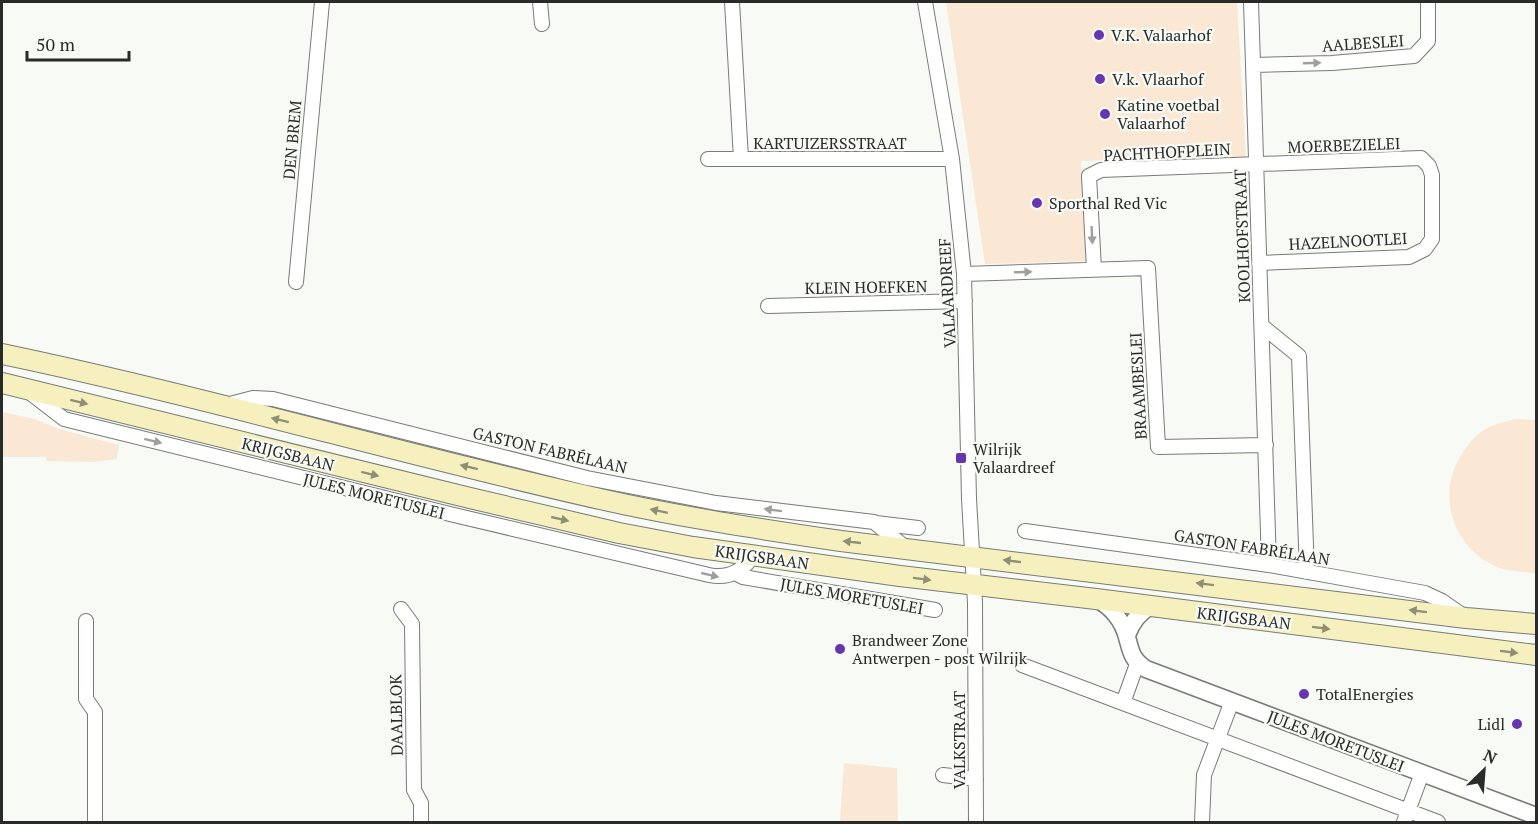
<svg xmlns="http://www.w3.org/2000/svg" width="1538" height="824" font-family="'PT Serif',serif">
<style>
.green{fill:#fbe8d4}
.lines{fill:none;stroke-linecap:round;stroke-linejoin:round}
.minor-casing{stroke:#787b76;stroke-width:16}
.tertiary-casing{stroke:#787b76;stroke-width:19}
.secondary-casing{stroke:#787b76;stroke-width:22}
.minor{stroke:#fff;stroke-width:14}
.tertiary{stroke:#fff;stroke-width:16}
.secondary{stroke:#f6f0be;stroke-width:20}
.oneway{fill:#9fa09e}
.oneway2{fill:#908e73}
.poi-dot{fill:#6536ae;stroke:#f7faf5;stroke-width:2}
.labels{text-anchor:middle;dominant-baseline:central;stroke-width:4.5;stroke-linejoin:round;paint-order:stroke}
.poi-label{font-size:16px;fill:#292b28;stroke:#f7faf5;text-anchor:start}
.street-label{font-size:16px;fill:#292b28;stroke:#f7faf5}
</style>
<rect width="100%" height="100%" fill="#f7faf5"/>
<path class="green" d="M 946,2 L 1237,2 L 1246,157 L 1081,161 L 1086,261 L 985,264 Z
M 2,412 L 35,419 L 59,429 L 119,445 L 117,459 L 94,462 L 47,461 L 46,457 L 2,457 Z
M 1515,419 L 1536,420 L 1536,573 C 1525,572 1511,572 1500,568 C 1457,553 1436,500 1458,461 C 1464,450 1472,437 1484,430 C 1493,424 1505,422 1515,419 Z
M 844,763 L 897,768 L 898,822 L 840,822 Z"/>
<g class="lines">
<defs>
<path id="minor" d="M 540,2 L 542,24
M 732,2 L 741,159
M 925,2 L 952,159 L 964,274 L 969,499 L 975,603 L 976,822
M 1251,2 L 1269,565
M 1254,65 L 1332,63 L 1414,56 L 1428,41 L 1428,2
M 708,159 L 952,159
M 1094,269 L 1089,176 L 1101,170 L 1421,158 L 1429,166 L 1432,175 L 1432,239 L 1425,249 L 1409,257 L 1259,263
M 964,274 L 1148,268 L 1158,447 L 1266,445
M 296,282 L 322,2
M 768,306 L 965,301
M 1262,326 L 1299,356 L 1307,572
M 29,392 L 64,419 L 454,515 L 709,575 C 728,579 742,572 753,556
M 226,405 L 253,398 L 273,399 L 587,478 L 716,503 L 874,522 L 906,548
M 876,523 L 918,528
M 1025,531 L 1269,565 L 1425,593 L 1442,601 L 1465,617
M 735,573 L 743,577 L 935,610
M 401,609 L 412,624 L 414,790 L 421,803 L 421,822
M 86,621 L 86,699 L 95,712 L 95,822
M 1022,665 L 1438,822
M 1123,703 L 1137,664
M 943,775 L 976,779
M 1202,822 L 1204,775 L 1232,701
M 1404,822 L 1422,773"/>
<path id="tertiary" d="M 1097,599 C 1112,608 1122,619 1127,637 C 1131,652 1132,660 1146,669 L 1536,816
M 1127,635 C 1132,622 1139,612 1151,606"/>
<path id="secondary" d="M 2,354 C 203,396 400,454 600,499 C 680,517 760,529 841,541 L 1466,618 L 1536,624
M 2,383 L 470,498 L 619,533 L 693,547 L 900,576 L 1096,599 L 1536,655"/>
</defs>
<use href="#minor" class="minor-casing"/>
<use href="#tertiary" class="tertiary-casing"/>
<use href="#secondary" class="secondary-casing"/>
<use href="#minor" class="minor"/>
<use href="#tertiary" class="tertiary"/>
<use href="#secondary" class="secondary"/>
</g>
<defs><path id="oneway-solid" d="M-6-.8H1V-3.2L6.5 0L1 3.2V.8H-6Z" transform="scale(1.5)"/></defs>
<g class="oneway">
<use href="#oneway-solid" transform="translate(1312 63) rotate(-2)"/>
<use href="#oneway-solid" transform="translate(1092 235) rotate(87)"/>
<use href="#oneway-solid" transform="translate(1023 272) rotate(-2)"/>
<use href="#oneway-solid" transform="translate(153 441) rotate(14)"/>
<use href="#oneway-solid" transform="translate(773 510) rotate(-173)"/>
<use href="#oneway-solid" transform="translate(710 575) rotate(13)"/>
</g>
<g class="oneway2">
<use href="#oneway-solid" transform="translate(79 402) rotate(14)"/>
<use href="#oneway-solid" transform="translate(280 420) rotate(-166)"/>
<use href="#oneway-solid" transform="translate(469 467) rotate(-166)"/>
<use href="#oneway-solid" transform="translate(370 474) rotate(14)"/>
<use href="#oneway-solid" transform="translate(659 511) rotate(-168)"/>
<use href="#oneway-solid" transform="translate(560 519) rotate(13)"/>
<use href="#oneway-solid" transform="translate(852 542) rotate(-174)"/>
<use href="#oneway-solid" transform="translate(1012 561) rotate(-173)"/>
<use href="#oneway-solid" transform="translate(922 579) rotate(7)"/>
<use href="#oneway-solid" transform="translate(1205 584) rotate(-173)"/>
<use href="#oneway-solid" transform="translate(1418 611) rotate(-173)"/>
<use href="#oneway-solid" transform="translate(1321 628) rotate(7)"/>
<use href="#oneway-solid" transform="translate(1509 652) rotate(7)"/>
</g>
<g class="poi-dot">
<circle cx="1099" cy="35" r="6"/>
<circle cx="1100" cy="79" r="6"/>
<circle cx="1105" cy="114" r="6"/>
<circle cx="1037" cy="203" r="6"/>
<rect x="955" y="452" width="12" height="12" rx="3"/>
<circle cx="840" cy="649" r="6"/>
<circle cx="1304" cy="694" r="6"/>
<circle cx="1517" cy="724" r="6"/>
</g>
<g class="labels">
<g class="poi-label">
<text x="1111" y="35">V.K. Valaarhof</text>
<text x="1112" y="79">V.k. Vlaarhof</text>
<text x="1117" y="105">Katine voetbal<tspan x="1117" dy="18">Valaarhof</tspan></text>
<text x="1049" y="203">Sporthal Red Vic</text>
<text x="973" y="449">Wilrijk<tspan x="973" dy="18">Valaardreef</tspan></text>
<text x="852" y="640">Brandweer Zone<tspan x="852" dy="18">Antwerpen - post Wilrijk</tspan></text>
<text x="1316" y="694">TotalEnergies</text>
<text x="1505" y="724" text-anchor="end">Lidl</text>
</g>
<g class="street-label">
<text transform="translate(1363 43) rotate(-4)">AALBESLEI</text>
<text transform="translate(292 140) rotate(-85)">DEN BREM</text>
<text x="830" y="143">KARTUIZERSSTRAAT</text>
<text transform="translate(1344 145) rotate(-2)">MOERBEZIELEI</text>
<text transform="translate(1167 152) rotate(-3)">PACHTHOFPLEIN</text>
<text transform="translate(1242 236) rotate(-92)">KOOLHOFSTRAAT</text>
<text transform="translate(1348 241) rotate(-3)">HAZELNOOTLEI</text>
<text transform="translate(866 287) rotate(-1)">KLEIN HOEFKEN</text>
<text transform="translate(947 293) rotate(-93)">VALAARDREEF</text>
<text transform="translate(1138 386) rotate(-93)">BRAAMBESLEI</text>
<text transform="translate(550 450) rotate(13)">GASTON FABRÉLAAN</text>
<text transform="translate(288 454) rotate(14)">KRIJGSBAAN</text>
<text transform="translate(374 496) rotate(14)">JULES MORETUSLEI</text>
<text transform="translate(1252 547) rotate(9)">GASTON FABRÉLAAN</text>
<text transform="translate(762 557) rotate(8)">KRIJGSBAAN</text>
<text transform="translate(852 596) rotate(10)">JULES MORETUSLEI</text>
<text transform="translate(1244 618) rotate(7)">KRIJGSBAAN</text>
<text transform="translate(396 715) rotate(-91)">DAALBLOK</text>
<text transform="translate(959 740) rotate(-90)">VALKSTRAAT</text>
<text transform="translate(1336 741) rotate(21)">JULES MORETUSLEI</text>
</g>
</g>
<rect width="1538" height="824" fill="none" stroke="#292b28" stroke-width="6"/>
<g transform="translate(1484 770) rotate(25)" stroke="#f7faf5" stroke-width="4.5" paint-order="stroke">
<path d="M0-4.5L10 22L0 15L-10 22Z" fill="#292b28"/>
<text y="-9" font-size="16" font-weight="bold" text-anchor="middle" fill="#292b28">N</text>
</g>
<path d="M27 51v9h102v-9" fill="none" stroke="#292b28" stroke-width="3"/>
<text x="36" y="51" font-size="18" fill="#292b28" stroke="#f7faf5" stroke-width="4.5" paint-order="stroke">50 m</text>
</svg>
